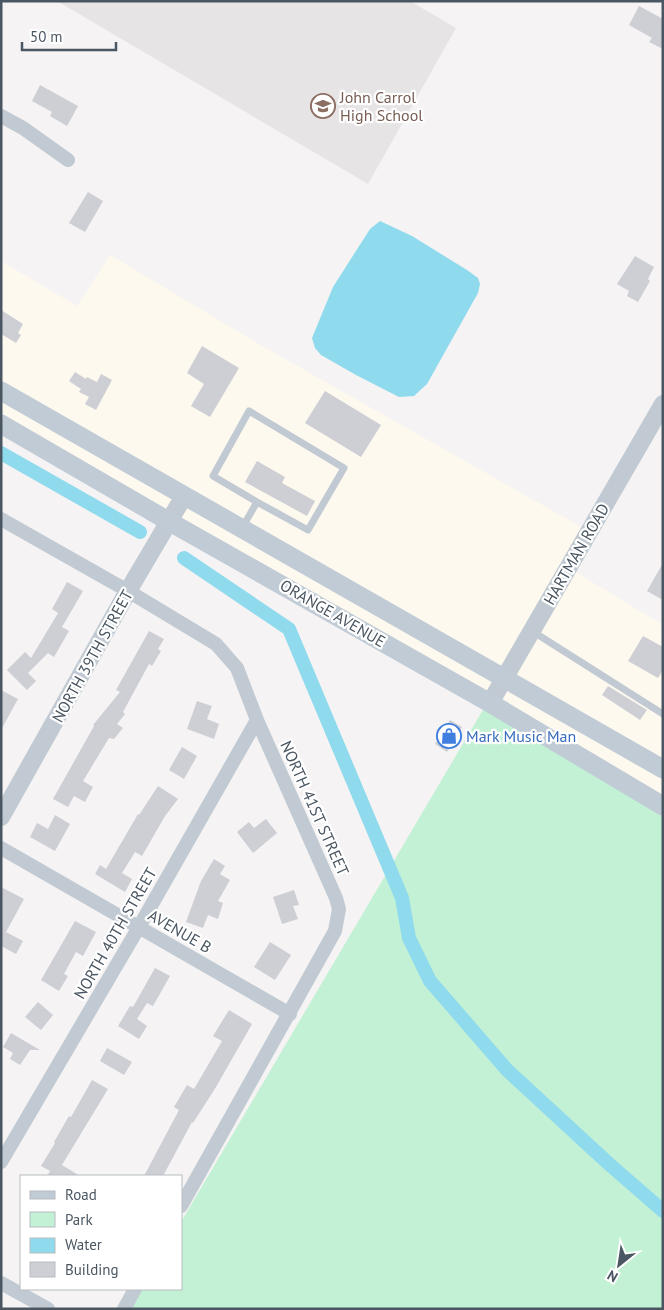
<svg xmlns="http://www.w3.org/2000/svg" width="664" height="1310" font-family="'PT Sans',sans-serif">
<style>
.commercial{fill:#fdf9ef}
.education{fill:#e6e4e5}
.green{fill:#c3f1d5}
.water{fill:#90daee}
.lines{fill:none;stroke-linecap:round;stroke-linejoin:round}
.canal{stroke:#90daee;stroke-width:14}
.building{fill:#cdcfd5}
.service{stroke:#c1cad2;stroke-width:7}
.minor{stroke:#c1cad2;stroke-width:14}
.tertiary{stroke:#c1cad2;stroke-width:18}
.secondary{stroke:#c1cbd6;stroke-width:19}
.labels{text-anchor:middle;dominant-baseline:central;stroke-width:4.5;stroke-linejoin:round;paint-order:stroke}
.education-label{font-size:16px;fill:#785e54;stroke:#fff;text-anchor:start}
.street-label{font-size:16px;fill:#4a5661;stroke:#fff}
.shop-label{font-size:16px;fill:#366cbe;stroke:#fff;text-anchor:start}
</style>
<rect width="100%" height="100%" fill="#f5f3f3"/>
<path class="commercial" d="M 110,255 L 264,347 L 583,528 L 502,668 L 1,383 L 1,261 L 77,306 Z
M 1,399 L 175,499 L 168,511 L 1,414 Z
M 186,505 L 495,681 L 488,693 L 179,517 Z
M 574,571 L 663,625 L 663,760 L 514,675 Z
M 506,687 L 663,777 L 663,795 L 499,700 Z"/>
<path class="education" d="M 57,1 L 410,1 L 456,28 L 368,184 Z"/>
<path class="green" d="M 484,708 L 663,814 L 663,1309 L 131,1309 L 142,1289 L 181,1289 L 181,1222 Z"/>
<path class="water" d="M 380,221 L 412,236 L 467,270 L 478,278 L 480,284 L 478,293 L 427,384 L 414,396 L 399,397 L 356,375 L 321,355 L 315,348 L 312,338 L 333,287 L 370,229 Z"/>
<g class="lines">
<path class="canal" d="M 1,453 L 140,532
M 184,558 L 289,629 L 402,898 L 409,938 L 430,981 L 507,1070 L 609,1164 L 663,1211"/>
</g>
<path class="building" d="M 639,6 L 663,19 L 663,49 L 649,42 L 652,38 L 629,25 Z
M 40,85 L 78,106 L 67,126 L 50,116 L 52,112 L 32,101 Z
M 88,192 L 103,201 L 85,232 L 69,223 Z
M 635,256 L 654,267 L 648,279 L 650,281 L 638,302 L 627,296 L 629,291 L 617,284 Z
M 1,310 L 23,324 L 18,333 L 21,335 L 16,343 L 1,334 Z
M 202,346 L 239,368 L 210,417 L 191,406 L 204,384 L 187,373 Z
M 75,372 L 86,379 L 87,377 L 97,382 L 101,374 L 112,380 L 96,410 L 85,404 L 89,397 L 79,392 L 81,389 L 69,381 Z
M 325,391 L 381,425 L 361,457 L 305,423 Z
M 257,461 L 285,477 L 282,483 L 315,501 L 307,516 L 245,482 Z
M 663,563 L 663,600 L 647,591 Z
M 67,582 L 83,591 L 62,627 L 69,631 L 54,657 L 48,653 L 28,673 L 36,681 L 27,690 L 7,670 L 25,652 L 31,658 L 58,613 L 52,609 Z
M 149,631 L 164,639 L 158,649 L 161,651 L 152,666 L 149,664 L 123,712 L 125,714 L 117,724 L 123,728 L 114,739 L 109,738 L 83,781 L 93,787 L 85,802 L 74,796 L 68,807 L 53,799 L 94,726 L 93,725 L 120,692 L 116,690 Z
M 643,636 L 663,647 L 663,670 L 658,678 L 628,661 Z
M 608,686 L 647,710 L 640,720 L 602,695 Z
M 1,690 L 18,699 L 1,730 Z
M 197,701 L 212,706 L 207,719 L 219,724 L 214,739 L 187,729 Z
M 450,720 L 462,727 L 447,752 L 435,744 Z
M 182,747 L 197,756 L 184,779 L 169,770 Z
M 158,786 L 178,799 L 165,816 L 142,856 L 135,852 L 122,873 L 132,879 L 125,892 L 95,874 L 100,865 L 106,869 L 138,814 L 139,815 Z
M 55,815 L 70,824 L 55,851 L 30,837 L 37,823 L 48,829 Z
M 266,819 L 277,833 L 253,853 L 237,832 L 249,822 L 254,828 Z
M 214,859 L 225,866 L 220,874 L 230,880 L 218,901 L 223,903 L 218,919 L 208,915 L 203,928 L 186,922 L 201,881 Z
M 1,887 L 24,899 L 6,932 L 23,941 L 16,954 L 1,946 Z
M 294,890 L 299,905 L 293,906 L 298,919 L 282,924 L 273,897 Z
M 75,921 L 96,932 L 83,956 L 76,952 L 64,974 L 68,976 L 59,991 L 41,980 Z
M 270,942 L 291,955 L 275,980 L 254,967 Z
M 155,968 L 170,976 L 153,1006 L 147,1003 L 137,1019 L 147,1026 L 139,1039 L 118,1026 L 130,1006 L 133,1007 Z
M 38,1002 L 53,1015 L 41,1030 L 25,1017 Z
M 229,1010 L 252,1024 L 216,1087 L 193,1123 L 192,1122 L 163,1176 L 144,1176 L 179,1110 L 174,1107 L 187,1085 L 194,1089 L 222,1041 L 213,1036 Z
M 11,1033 L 40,1050 L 30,1050 L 20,1065 L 10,1059 L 13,1053 L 3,1047 Z
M 107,1048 L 132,1062 L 124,1075 L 100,1061 Z
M 92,1080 L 108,1089 L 62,1165 L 80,1176 L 47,1176 L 50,1171 L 41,1166 L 55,1143 L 54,1142 L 69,1116 L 71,1117 Z"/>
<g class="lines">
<path class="service" d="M 242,528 L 257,502 L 213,476 L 249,411 L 344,468 L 308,530 L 257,502
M 532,631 L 663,714"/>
<path class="minor" d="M 1,116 L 23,128 L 68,160
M 1,519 L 128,591 L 216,644 L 237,668 L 257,720 L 336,898 L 339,909 L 335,931 L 181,1206
M 1,848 L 290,1014
M 1,1162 L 139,927 L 257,720
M 1,1283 L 48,1309
M 124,1309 L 135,1289"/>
<path class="tertiary" d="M 490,703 L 663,404
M 1,817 L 128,591 L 184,496"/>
<path class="secondary" d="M 1,391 L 663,769
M 1,424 L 170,522 L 490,703 L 663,806"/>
</g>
<defs>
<symbol id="school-ring" viewBox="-11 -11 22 22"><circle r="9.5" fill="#fff" stroke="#8d6e63" stroke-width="1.5"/><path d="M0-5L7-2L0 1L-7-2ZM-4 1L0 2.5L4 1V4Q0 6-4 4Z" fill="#8d6e63"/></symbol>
<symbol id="shop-ring" viewBox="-11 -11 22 22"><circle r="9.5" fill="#fff" stroke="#3f7fe0" stroke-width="1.5"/><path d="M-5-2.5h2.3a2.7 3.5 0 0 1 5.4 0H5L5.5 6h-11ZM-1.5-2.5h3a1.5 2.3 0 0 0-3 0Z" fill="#3f7fe0"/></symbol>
</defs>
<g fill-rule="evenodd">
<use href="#school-ring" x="309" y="92" width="28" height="28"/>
<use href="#shop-ring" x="435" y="722" width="28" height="28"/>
</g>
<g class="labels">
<g class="education-label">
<text x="340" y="97">John Carrol<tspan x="340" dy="18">High School</tspan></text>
</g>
<g class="street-label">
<text transform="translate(576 554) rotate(-60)">HARTMAN ROAD</text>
<text transform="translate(333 613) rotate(30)">ORANGE AVENUE</text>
<text transform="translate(92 656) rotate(-61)">NORTH 39TH STREET</text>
<text transform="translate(315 808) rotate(66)">NORTH 41ST STREET</text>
<text transform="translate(180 931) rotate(30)">AVENUE B</text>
<text transform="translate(115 933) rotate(-60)">NORTH 40TH STREET</text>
</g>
<g class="shop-label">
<text x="466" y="736">Mark Music Man</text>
</g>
</g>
<rect width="664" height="1310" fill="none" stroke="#4a5661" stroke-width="5"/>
<rect x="20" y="1175" width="162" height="115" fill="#ffffff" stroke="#b7bbc0"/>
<rect x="30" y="1191" width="25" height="8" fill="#c1cbd6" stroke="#b7bbc0"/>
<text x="65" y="1200" font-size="15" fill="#4a5661">Road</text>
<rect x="30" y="1212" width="25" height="15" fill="#c3f1d5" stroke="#b7bbc0"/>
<text x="65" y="1225" font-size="15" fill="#4a5661">Park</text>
<rect x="30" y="1238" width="25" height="15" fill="#90daee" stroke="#b7bbc0"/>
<text x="65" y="1250" font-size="15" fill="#4a5661">Water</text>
<rect x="30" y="1262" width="25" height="15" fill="#cdcfd5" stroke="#b7bbc0"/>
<text x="65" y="1275" font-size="15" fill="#4a5661">Building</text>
<g transform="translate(619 1265) rotate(210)" stroke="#ffffff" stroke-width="4" paint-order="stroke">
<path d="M0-4L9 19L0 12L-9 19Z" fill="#4a5661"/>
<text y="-8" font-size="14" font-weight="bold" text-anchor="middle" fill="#4a5661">N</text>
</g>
<path d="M22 42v8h94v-8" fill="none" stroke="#4a5661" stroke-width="2.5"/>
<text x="30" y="42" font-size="15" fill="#4a5661" stroke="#ffffff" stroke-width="4" paint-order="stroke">50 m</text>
</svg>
